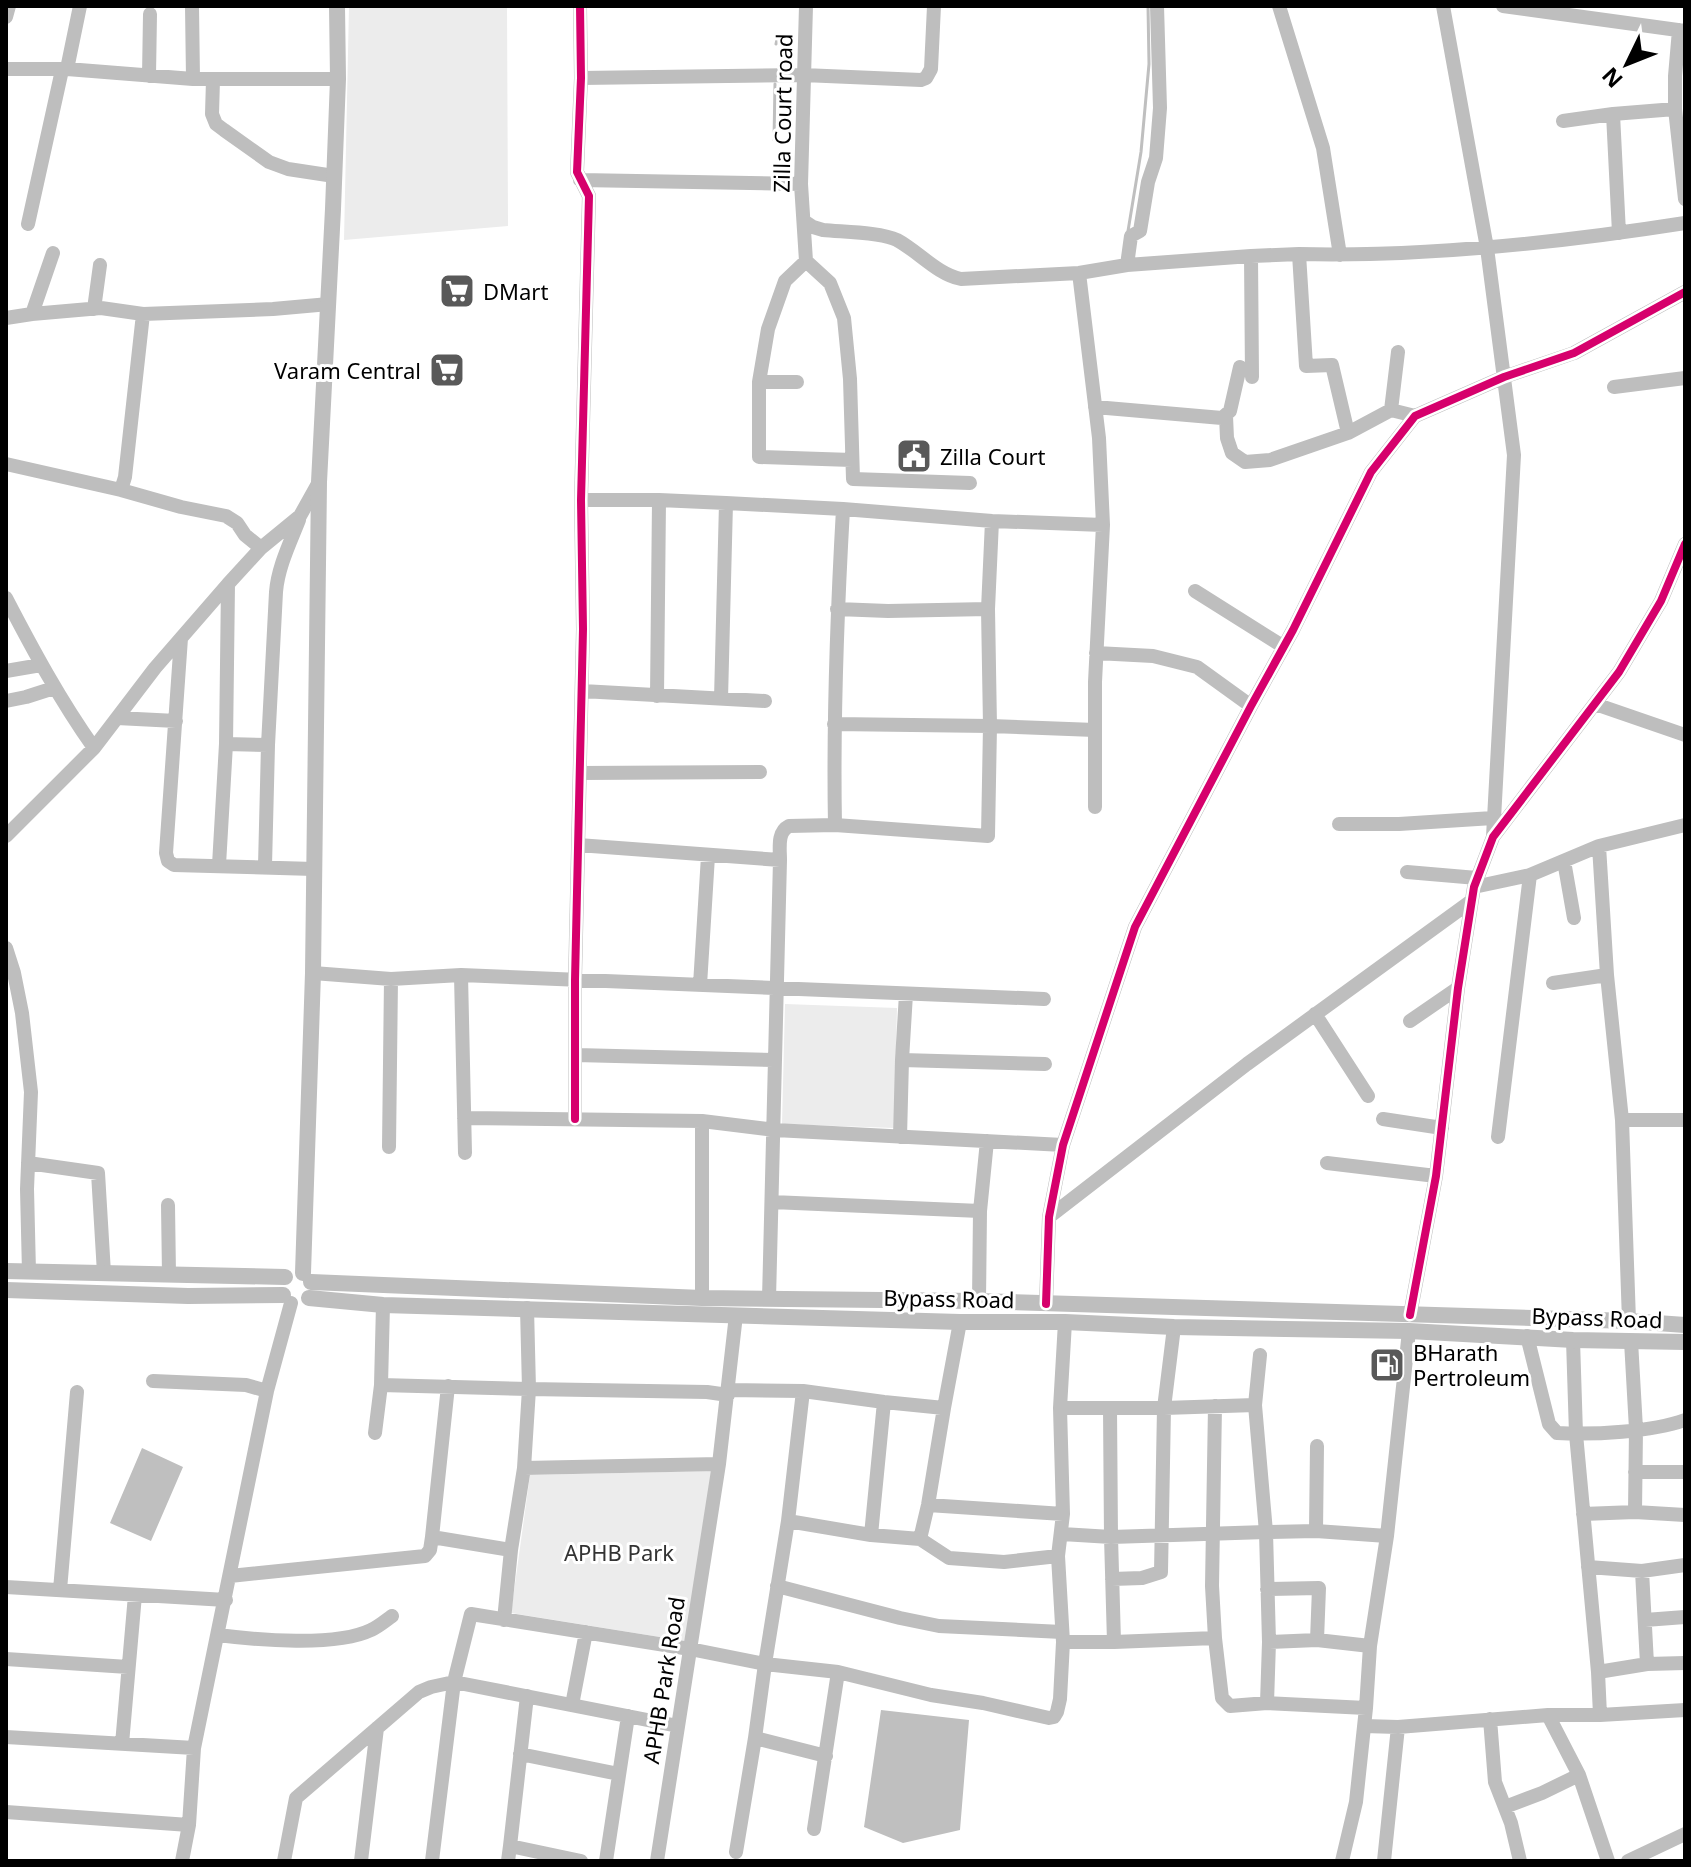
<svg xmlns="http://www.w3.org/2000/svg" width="1691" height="1867" font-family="'Noto Sans',sans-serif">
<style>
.green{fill:#ececec}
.water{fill:#bfbfbf}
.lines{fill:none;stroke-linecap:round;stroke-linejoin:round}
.stream{stroke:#bfbfbf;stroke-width:3}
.minor{stroke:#bebebe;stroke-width:14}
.major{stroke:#bebebe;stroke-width:16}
.cycleway-casing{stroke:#fff;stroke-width:13}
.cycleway{stroke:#d6006c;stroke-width:8}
.labels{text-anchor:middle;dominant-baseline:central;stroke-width:6;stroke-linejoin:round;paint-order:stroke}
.street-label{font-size:22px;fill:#000;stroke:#fff}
.poi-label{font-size:22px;fill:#000;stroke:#fff;text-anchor:start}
.park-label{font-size:22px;fill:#333;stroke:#fff}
</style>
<rect width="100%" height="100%" fill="#fff"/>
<path class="green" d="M 349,6 L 507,6 L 508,226 L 344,240 Z
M 785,1004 L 897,1008 L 894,1128 L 782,1124 Z
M 712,1471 L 685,1641 L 511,1613 L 530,1475 Z"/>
<path class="water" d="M 142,1448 L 183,1467 L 151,1541 L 110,1523 Z
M 881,1710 L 969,1720 L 960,1830 L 903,1843 L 864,1827 Z"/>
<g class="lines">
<path class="stream" d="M 776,44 L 777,39
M 774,140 L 775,84
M 1128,231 L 1141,152 L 1149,64 L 1148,6"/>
<path class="minor" d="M 192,6 L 193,79
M 806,6 L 801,184 L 806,261 L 785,281 L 768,329 L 759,382 L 759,457 L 852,460
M 1279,6 L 1323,148 L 1340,255
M 1443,6 L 1487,248 L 1514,455 L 1493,837
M 1503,6 L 1685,31
M 6,17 L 9,6
M 1679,30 L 1675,76 L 1675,109 L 1685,199
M 6,69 L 67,69 L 193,79 L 338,79
M 67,69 L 80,6
M 149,76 L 150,14
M 581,78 L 803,75 L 921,80 L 926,78 L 931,69 L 934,6
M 213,80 L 212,114 L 216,124 L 224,130 L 269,162 L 288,169 L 334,176
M 1613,114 L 1675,109
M 1563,121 L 1613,114 L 1619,233
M 580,180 L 801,184
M 804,221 L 813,227 L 823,230 C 843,232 881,232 897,240 C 919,252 937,274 961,279 L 1079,273 L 1127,265 L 1251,256
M 28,224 L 62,70
M 1299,254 C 1428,257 1558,243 1685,223
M 806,261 L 830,283 L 844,318 L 850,379 L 853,479 L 970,483
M 1127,265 L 1131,236 L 1140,231 L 1148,182 L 1156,158 L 1160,108 L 1157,6
M 1079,273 L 1099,438 L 1103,525 L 1095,682 L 1095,807
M 94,309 L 100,265
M 32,314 L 53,253
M 6,318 L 32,314 L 101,308 L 143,314 L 273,309 L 329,304
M 1398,352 L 1391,410 L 1415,416
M 1252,377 L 1251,256 L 1299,254 L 1306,366 L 1332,365 L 1348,433
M 759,382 L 797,382
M 1614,387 L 1685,378
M 1095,407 L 1222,418 L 1230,411 L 1240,367
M 1226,416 L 1227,438 L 1232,453 L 1245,462 L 1270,460 L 1348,433 L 1391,410
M 6,464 L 121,490 L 125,477 L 143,314
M 121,490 L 181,507 L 226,516 L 237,523 L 245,535 L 261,548
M 581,500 L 659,500 L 726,503 L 843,509 L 992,521 L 1103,525
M 843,509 C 837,615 833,720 835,825 L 988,836 L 990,726 L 988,609 L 992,521
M 1195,591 L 1284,647
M 6,598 C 33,650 60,700 94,748
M 837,609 L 888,611 L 988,609
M 181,638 L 166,853 L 168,861 L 174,865 L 314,869
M 1096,653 L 1153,656 L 1197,667 L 1251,706
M 6,671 L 41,665
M 582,691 L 765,701
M 657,696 L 659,500
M 721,699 L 726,503
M 6,701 L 26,697 L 54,688
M 1595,704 L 1685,735
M 117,718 L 176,721
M 834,724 L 990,726 L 1095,730
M 226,744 L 268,745
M 580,773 L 760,772
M 1339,824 L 1399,824 L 1493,818
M 6,836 L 94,748 L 155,668 L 228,584 L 261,548 L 300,516 L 319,482
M 578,845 L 780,860 C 780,848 777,832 789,826 L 835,825
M 1599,846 L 1685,825
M 1564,861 L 1574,918
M 219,865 L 226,744 L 228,584
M 265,866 L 268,745 L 276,592 C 278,567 290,543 299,520
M 1407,872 L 1477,878
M 1474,887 L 1530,875 L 1599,846 L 1607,975 L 1622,1120 L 1629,1321
M 6,948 L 14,973 L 22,1013 L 31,1092 L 27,1189 L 29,1272
M 313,973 L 391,979 L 461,975 L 1044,999
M 461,975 L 465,1153
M 1553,983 L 1607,975
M 700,985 L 708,856
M 906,994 L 902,1060 L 1045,1064
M 1315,1014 L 1368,1096
M 1410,1021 L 1458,988
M 576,1055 L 774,1060
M 464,1118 L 702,1121
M 575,1119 L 575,980 L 583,629 L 581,500 L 589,196 L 577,172 L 581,78 L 580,6
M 1383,1119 L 1442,1128
M 1622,1120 L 1685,1120
M 900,1137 L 902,1060
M 1498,1137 L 1530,875
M 389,1147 L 391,979
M 28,1163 L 98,1173 L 104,1273
M 1327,1163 L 1436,1176
M 772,1202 L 980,1211 L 979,1301
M 168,1205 L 169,1275
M 980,1211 L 987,1141
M 1049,1217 L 1247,1064 L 1470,902
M 702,1298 L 702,1121 L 775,1130 L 1063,1145
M 769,1299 C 773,1153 776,1006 780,860
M 1046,1304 L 1049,1217 L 1063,1145 L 1135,927 L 1251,706 L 1293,630 L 1371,472 L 1415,416 L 1504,377 L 1574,353 L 1685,292
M 1410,1315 L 1436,1176 L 1458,988 L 1474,887 L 1493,837 L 1619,672 L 1661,601 L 1685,544
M 1527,1336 L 1549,1424 L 1557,1433 C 1594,1435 1651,1432 1685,1420
M 1573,1340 L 1576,1434 L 1598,1672 L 1600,1715
M 1631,1341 L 1636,1429 L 1635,1512
M 153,1381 L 246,1385 L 267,1391
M 381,1385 L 529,1389 L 707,1392 L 728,1395
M 728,1390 L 803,1391 L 884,1402 L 944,1408 L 928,1505 L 920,1539 L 871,1535 L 788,1521 L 803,1391
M 1255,1405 L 1260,1355
M 944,1408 L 960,1322
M 1060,1408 L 1164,1408 L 1255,1405 L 1266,1532 L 1316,1531 L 1317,1446
M 1110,1408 L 1111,1537 L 1266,1532 L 1269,1642 L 1267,1703
M 375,1433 L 381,1385 L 383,1305
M 524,1468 L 719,1464
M 1635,1472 L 1685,1472
M 928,1505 L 1063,1514
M 1583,1514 L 1635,1512 L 1685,1515
M 788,1521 L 765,1664 L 838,1672 L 814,1829
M 1316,1531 L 1387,1536
M 1062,1534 L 1111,1537 L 1114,1642 L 1215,1638 L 1222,1698 L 1230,1706 L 1267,1703 L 1366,1708
M 871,1535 L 884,1402
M 432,1537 L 511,1550
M 920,1539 L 949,1558 L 1004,1562 L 1058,1556
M 1588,1567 L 1642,1571 L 1685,1565
M 1642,1571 L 1647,1664
M 230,1576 L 425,1556 L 430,1550 L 432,1537 L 448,1386
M 1112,1579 L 1142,1578 L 1161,1572 L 1164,1408 L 1174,1327
M 777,1586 L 900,1618 L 939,1626 L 1062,1632
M 6,1587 L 226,1600
M 1267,1589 L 1319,1588 L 1317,1640
M 60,1590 L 77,1392
M 504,1620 L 511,1550 L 524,1468 L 529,1389 L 527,1308
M 1645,1620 L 1685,1617
M 218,1635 C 257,1640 336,1647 371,1630 C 378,1627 385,1621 392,1616
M 1215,1638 L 1212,1586 L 1215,1406
M 1063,1642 L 1114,1642
M 1269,1642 L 1317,1640 L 1370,1646
M 6,1659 L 128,1667
M 838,1672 L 931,1695 L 983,1703 L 1049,1718 L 1054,1717 L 1057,1712 L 1060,1699 L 1063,1642 L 1058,1556 L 1063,1514 L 1060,1408 L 1065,1322
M 1598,1672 L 1647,1664 L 1685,1663
M 572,1705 L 586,1632
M 1548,1715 L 1600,1715 L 1685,1710
M 1490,1719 L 1495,1782 L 1511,1823 L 1520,1861
M 1364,1726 L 1398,1727 L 1548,1715 L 1579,1775 L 1608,1861
M 6,1737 L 194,1748
M 122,1744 L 135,1595
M 520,1754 L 619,1774
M 1505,1807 L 1542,1793 L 1579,1775
M 6,1812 L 189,1825
M 510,1846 L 527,1696
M 736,1852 L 755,1738 L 826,1756
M 182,1861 L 189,1825 L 194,1748 L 267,1391 L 291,1303
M 284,1861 L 296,1798 L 419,1692 L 431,1687 L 454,1682 L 471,1614 L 690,1649 L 765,1664 L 755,1738
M 361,1861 L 377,1728
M 432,1861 L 454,1682 L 678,1726
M 508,1861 L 510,1846 L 581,1861
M 606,1861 L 628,1716
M 657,1861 L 719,1464 L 736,1315
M 1342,1861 L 1356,1802 L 1366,1708 L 1370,1646 L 1387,1536 L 1409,1331
M 1384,1861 L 1398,1727
M 1628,1861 L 1685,1834"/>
<path class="major" d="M 6,1271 L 285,1277
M 303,1273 L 313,973 L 319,482 L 333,209 L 338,79 L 337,6
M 311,1282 L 702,1298 L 979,1301 L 1629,1321 L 1685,1325
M 6,1290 L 188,1296 L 283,1295
M 309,1298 L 383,1305 L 960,1322 L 1065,1322 L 1174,1327 L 1409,1331 L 1573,1340 L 1685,1342"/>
<defs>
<path id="cycleway" d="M 575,1119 L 575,980 L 583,629 L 581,500 L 589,196 L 577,172 L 581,78 L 580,6
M 1046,1304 L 1049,1217 L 1063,1145 L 1135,927 L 1251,706 L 1293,630 L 1371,472 L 1415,416 L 1504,377 L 1574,353 L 1685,292
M 1410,1315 L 1436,1176 L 1458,988 L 1474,887 L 1493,837 L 1619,672 L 1661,601 L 1685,544"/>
</defs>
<use href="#cycleway" class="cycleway-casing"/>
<use href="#cycleway" class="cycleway"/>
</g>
<defs>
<symbol id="supermarket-square" viewBox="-11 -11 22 22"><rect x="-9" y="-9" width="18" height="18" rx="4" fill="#595959" stroke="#fff"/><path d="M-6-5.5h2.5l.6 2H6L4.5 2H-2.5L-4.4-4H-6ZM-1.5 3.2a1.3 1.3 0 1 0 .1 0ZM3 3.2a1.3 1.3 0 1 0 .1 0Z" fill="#fff"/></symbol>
<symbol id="civic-square" viewBox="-11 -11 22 22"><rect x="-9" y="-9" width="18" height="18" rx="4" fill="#595959" stroke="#fff"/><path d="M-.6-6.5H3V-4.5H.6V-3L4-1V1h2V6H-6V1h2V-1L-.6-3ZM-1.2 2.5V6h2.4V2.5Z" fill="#fff"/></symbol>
<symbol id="fuel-square" viewBox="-11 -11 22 22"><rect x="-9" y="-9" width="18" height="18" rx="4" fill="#595959" stroke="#fff"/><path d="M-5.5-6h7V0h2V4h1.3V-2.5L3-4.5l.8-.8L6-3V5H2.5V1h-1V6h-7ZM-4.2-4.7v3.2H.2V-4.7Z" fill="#fff"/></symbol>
</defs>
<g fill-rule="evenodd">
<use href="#supermarket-square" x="437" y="271" width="40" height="40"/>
<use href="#supermarket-square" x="427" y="350" width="40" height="40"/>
<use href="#civic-square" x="894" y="436" width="40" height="40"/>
<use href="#fuel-square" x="1367" y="1345" width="40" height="40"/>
</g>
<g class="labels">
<g class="street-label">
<text transform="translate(782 113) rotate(-89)">Zilla Court road</text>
<text transform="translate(949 1298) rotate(1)">Bypass Road</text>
<text transform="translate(1597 1317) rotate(2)">Bypass Road</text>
<text transform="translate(663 1680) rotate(-81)">APHB Park Road</text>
</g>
<g class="poi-label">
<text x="483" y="291">DMart</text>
<text x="421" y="370" text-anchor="end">Varam Central</text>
<text x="940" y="456">Zilla Court</text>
<text x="1413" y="1352">BHarath<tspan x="1413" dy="25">Pertroleum</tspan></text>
</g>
<g class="park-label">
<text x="619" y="1552">APHB Park</text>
</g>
</g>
<rect width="1691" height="1867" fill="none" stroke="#000000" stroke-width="16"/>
<g transform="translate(1627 64) rotate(227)" stroke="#ffffff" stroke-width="6" paint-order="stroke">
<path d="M0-6L14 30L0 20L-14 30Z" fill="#000000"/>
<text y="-12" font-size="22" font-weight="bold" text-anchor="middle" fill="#000000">N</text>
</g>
</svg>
